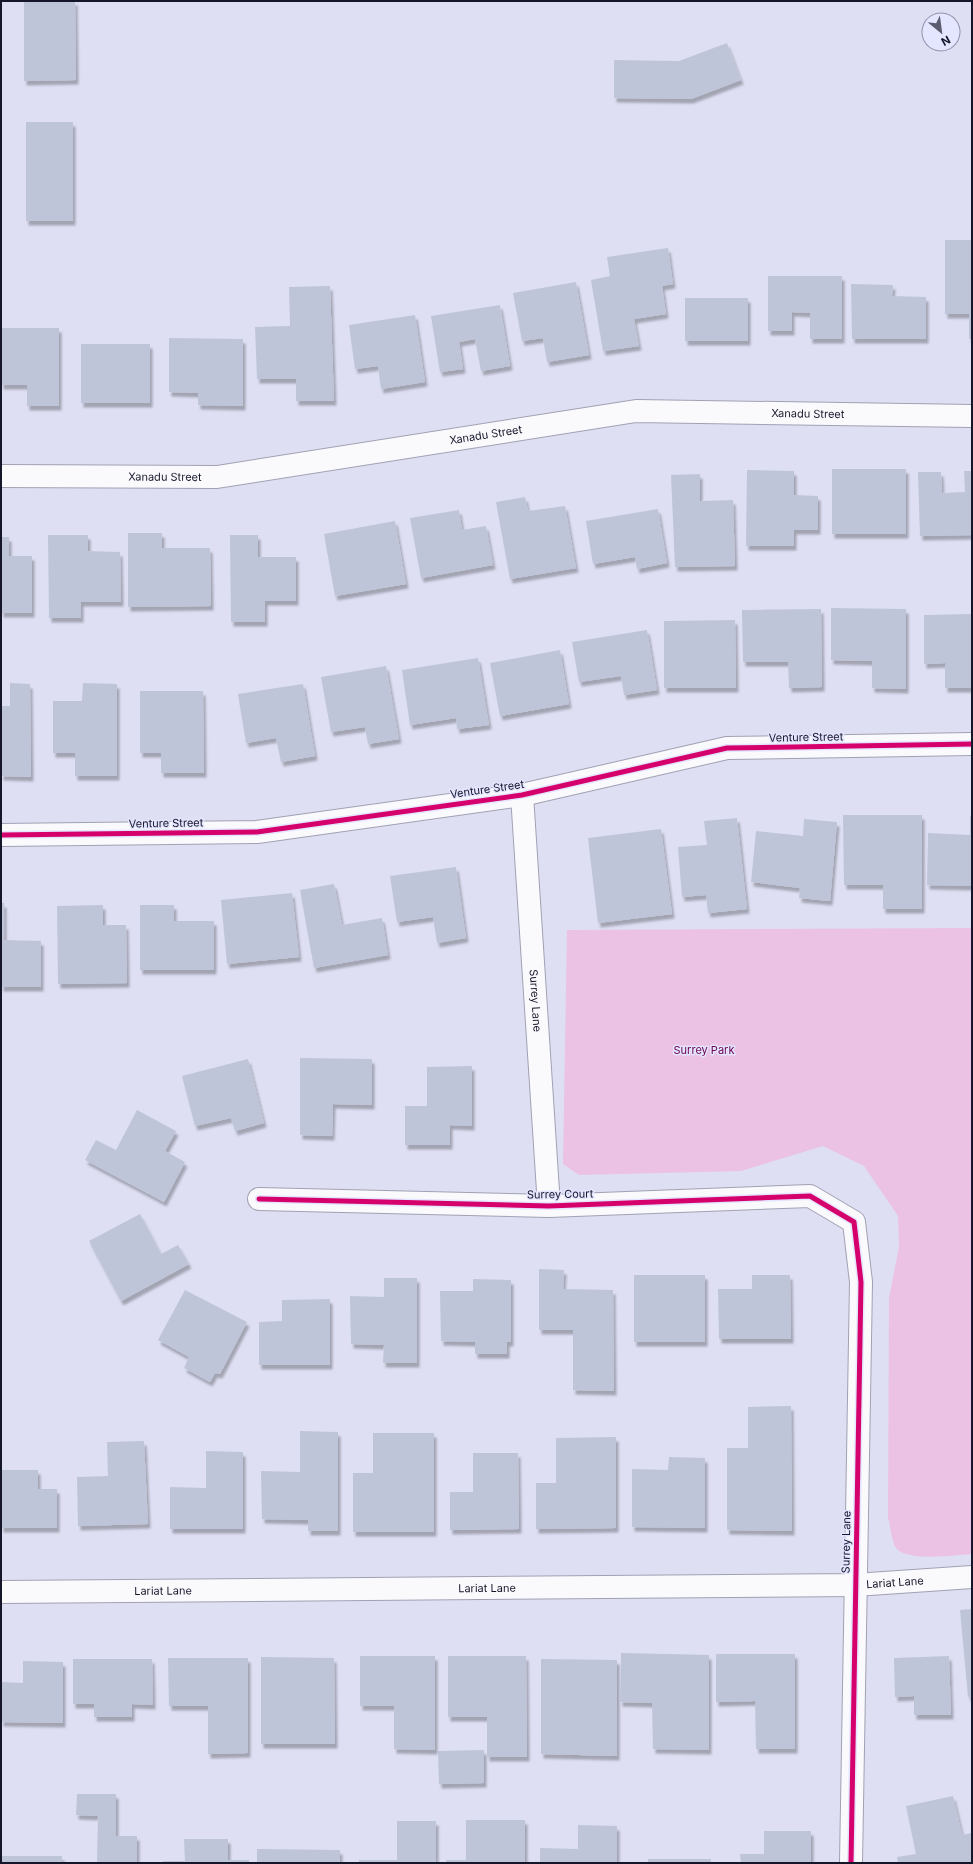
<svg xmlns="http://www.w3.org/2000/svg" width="973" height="1864" font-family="Inter,sans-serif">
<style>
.green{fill:#ebc1e4}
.building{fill:#bfc5d8;filter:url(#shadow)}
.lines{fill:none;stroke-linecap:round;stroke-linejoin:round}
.minor-casing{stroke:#a1a1b4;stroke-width:24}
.minor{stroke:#fafafd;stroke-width:22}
.cycleway-casing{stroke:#e4e5fe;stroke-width:8}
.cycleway{stroke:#d6006c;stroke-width:5}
.labels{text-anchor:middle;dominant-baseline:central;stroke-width:3;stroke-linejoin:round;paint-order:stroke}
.street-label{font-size:11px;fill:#16162b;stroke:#e4e5fe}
.park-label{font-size:11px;fill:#6b0250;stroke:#e4e5fe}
</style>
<defs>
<filter id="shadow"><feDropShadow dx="2.5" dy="4.5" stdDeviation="1" flood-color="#0004"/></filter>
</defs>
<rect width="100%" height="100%" fill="#dedff3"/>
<path class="green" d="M 972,928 L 972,1554 C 955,1555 907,1562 896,1548 C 892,1542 890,1525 888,1517 L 889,1298 L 899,1247 L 898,1216 L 864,1166 L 823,1146 L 741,1171 L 579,1175 L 563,1164 L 567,930 Z"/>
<path class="building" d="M 24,1 L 75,1 L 76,80 L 24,81 Z
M 727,43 L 741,80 L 691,99 L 614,98 L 614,60 L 679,61 Z
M 26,122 L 73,122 L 73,221 L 26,221 Z
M 945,240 L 972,240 L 972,339 L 969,339 L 969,314 L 945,314 Z
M 668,248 L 673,284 L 662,286 L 666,314 L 634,319 L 639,346 L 603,351 L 591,280 L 610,276 L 607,257 Z
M 768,276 L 842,276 L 842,339 L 810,339 L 810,313 L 792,312 L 792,331 L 768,331 Z
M 576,282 L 589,355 L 547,362 L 543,338 L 522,341 L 513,293 Z
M 851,284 L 893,285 L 892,296 L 926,297 L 926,339 L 852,339 Z
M 330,286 L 334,401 L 296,401 L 296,379 L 257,379 L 255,327 L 290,326 L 289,287 Z
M 685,298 L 748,298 L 748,341 L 685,341 Z
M 500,305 L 510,366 L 481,371 L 475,339 L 459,342 L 463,369 L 440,372 L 431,316 Z
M 415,315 L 425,382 L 381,389 L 378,366 L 355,369 L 349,325 Z
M 1,328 L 59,328 L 59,406 L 27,406 L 27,385 L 1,385 Z
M 169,338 L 243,339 L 243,406 L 198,405 L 198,393 L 169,392 Z
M 81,344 L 150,344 L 150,403 L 81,403 Z
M 832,469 L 906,469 L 906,534 L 832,534 Z
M 747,470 L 794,471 L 794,495 L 818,496 L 818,530 L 794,530 L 794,546 L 746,546 Z
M 964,471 L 972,471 L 972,535 L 920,536 L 918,472 L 941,472 L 942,493 L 965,492 Z
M 700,474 L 700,501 L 733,500 L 735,566 L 675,567 L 671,475 Z
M 525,497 L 528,511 L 565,506 L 576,568 L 510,579 L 496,502 Z
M 658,509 L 667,563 L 637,569 L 635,557 L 593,564 L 586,521 Z
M 459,510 L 462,530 L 486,526 L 493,565 L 421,578 L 410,518 Z
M 395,521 L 406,584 L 335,596 L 324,534 Z
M 128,533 L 162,533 L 162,548 L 210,548 L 211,606 L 128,607 Z
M 48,535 L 88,535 L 88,551 L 120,552 L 121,602 L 81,602 L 81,618 L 49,618 Z
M 230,535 L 258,535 L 258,557 L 296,557 L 296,601 L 265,601 L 265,622 L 231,622 Z
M 1,537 L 9,537 L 9,556 L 32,556 L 32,613 L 1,613 Z
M 831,608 L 906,609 L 906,689 L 872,688 L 872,661 L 831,660 Z
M 821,609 L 822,687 L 789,688 L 788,662 L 743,662 L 742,610 Z
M 972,614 L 972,688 L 945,688 L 945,663 L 924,664 L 924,615 Z
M 735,620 L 736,688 L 664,688 L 664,621 Z
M 647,630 L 657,690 L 624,695 L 621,676 L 579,682 L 572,642 Z
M 560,650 L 569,704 L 500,716 L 490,663 Z
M 478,658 L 489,725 L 457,729 L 456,718 L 410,725 L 402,670 Z
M 386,666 L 399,739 L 368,744 L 365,727 L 331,732 L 321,677 Z
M 10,683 L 30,684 L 31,777 L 1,776 L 1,706 L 10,706 Z
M 83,683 L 117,684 L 117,776 L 75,776 L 75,753 L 53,753 L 53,701 L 82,701 Z
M 303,684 L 315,756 L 281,762 L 276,738 L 246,743 L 238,694 Z
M 140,691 L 203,691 L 204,773 L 161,773 L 161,753 L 140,753 Z
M 843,815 L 922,815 L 922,909 L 883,909 L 883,885 L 844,885 Z
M 970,816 L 972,816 L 972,886 L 927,885 L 928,833 L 970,835 Z
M 737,818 L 747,909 L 708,913 L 706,895 L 682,897 L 678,847 L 707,845 L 704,821 Z
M 804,819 L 837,822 L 830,901 L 799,898 L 800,888 L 751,882 L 756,831 L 803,836 Z
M 661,829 L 672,914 L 598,923 L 588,838 Z
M 456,867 L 466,938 L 437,943 L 433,917 L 397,922 L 390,876 Z
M 334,884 L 342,925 L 382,918 L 388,955 L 314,968 L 300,890 Z
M 292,893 L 299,957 L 227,964 L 221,900 Z
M 1,903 L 4,903 L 4,940 L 41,941 L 41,987 L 1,987 Z
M 103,905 L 103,925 L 126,925 L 127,983 L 58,984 L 57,906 Z
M 140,905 L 174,905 L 174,921 L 214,921 L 214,970 L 140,970 Z
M 300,1058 L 372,1059 L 372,1105 L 333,1104 L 332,1136 L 300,1135 Z
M 248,1059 L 264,1123 L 235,1131 L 231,1118 L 195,1126 L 182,1076 Z
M 472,1066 L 472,1126 L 450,1125 L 450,1145 L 405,1145 L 405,1106 L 427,1106 L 427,1067 Z
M 137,1110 L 176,1131 L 165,1151 L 185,1162 L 164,1202 L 85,1160 L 96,1140 L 116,1150 Z
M 140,1214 L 161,1254 L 178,1245 L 189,1264 L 121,1301 L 89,1241 Z
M 539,1269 L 564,1270 L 563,1289 L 613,1290 L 614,1391 L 573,1390 L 573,1330 L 539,1330 Z
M 634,1275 L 705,1275 L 705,1342 L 634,1342 Z
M 752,1275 L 790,1275 L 791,1339 L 719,1339 L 718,1289 L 752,1289 Z
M 384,1278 L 417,1278 L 417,1363 L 383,1363 L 384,1345 L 351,1344 L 350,1296 L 384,1297 Z
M 473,1279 L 511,1280 L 511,1342 L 507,1342 L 507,1354 L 475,1354 L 475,1342 L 441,1341 L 440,1291 L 473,1291 Z
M 185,1290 L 247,1322 L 220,1374 L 215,1373 L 210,1382 L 184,1368 L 189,1357 L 158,1340 Z
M 330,1299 L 330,1365 L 259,1365 L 259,1322 L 282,1321 L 282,1300 Z
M 791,1406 L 792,1531 L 727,1530 L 727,1448 L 748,1448 L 748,1407 Z
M 300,1431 L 338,1432 L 338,1531 L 308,1531 L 308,1520 L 262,1519 L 261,1471 L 300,1472 Z
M 373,1433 L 434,1433 L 434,1532 L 353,1532 L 353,1473 L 373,1473 Z
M 616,1437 L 616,1528 L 536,1529 L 536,1483 L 556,1483 L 556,1438 Z
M 144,1441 L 148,1524 L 78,1526 L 77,1477 L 108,1476 L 107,1442 Z
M 206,1451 L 243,1452 L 243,1529 L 170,1529 L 170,1487 L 206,1488 Z
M 473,1453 L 518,1453 L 519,1529 L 450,1530 L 450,1492 L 473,1492 Z
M 669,1457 L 705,1458 L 705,1528 L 632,1527 L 632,1469 L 668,1470 Z
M 1,1470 L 38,1470 L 38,1489 L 57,1489 L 57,1528 L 1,1528 Z
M 972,1609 L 972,1696 L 968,1697 L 960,1610 Z
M 621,1653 L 709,1655 L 709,1750 L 653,1749 L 652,1703 L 620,1702 Z
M 716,1654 L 795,1654 L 795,1749 L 756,1749 L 755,1701 L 716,1702 Z
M 360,1656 L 435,1656 L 435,1750 L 394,1749 L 394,1706 L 360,1706 Z
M 448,1656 L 526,1656 L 527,1757 L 487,1757 L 487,1717 L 448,1717 Z
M 949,1656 L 951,1715 L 914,1715 L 914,1696 L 895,1697 L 894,1658 Z
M 261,1657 L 334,1658 L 335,1744 L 261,1744 Z
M 168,1658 L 248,1658 L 248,1753 L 208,1754 L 208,1706 L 169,1706 Z
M 73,1659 L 152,1659 L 153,1705 L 132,1704 L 132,1717 L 94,1717 L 94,1704 L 73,1704 Z
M 541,1659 L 617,1660 L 617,1756 L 541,1754 Z
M 23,1661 L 63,1662 L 63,1723 L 1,1722 L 1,1682 L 23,1683 Z
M 484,1750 L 484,1783 L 439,1784 L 438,1751 Z
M 77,1794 L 116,1794 L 116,1836 L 137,1836 L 137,1863 L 97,1863 L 98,1816 L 76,1815 Z
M 953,1796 L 962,1835 L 972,1833 L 972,1863 L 898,1863 L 897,1857 L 916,1854 L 906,1806 Z
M 466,1820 L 525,1820 L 525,1863 L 446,1863 L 446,1860 L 466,1860 Z
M 397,1821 L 436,1821 L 436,1863 L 359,1863 L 359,1860 L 397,1860 Z
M 578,1825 L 617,1826 L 617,1863 L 540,1863 L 540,1848 L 578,1849 Z
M 764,1831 L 811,1831 L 811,1863 L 741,1863 L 740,1854 L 764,1854 Z
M 184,1839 L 228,1839 L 228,1860 L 249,1860 L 249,1863 L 163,1863 L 163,1861 L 185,1861 Z
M 257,1849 L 340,1850 L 340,1863 L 257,1863 Z
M 1,1856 L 62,1856 L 62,1863 L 1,1863 Z
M 648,1859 L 711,1859 L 711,1863 L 648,1863 Z"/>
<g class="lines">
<defs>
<g id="minor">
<path id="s1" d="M 1,476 L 217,477 L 636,411 L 972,416"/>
<path id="s2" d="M 522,795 L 549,1206"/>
<path d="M 1,835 L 257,832 L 522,795 L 727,748 L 972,744"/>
<path d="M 259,1199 L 549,1206 L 810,1196 L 854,1222 L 861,1282 L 851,1863"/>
<path id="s3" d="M 1,1592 L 855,1585 L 972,1577"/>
</g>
</defs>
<use href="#minor" class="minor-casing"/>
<use href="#minor" class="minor"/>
<defs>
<path id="cycleway" d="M 1,835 L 257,832 L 522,795 L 727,748 L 972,744
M 259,1199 L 549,1206 L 810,1196 L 854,1222 L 861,1282 L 851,1863"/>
</defs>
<use href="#cycleway" class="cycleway-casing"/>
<use href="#cycleway" class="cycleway"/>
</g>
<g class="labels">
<g class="street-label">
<text stroke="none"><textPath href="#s1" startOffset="812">Xanadu Street</textPath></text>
<text stroke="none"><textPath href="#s1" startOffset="488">Xanadu Street</textPath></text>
<text stroke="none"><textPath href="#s1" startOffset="164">Xanadu Street</textPath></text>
<text transform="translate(806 737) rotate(-1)">Venture Street</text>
<text transform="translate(487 789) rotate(-8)">Venture Street</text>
<text transform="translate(166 823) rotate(-1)">Venture Street</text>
<text stroke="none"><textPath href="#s2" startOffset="206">Surrey Lane</textPath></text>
<text transform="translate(560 1194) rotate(-1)">Surrey Court</text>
<text transform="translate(846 1542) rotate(-89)">Surrey Lane</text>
<text stroke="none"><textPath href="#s3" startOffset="894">Lariat Lane</textPath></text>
<text stroke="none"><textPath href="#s3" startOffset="486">Lariat Lane</textPath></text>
<text stroke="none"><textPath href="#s3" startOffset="162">Lariat Lane</textPath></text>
</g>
<g class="park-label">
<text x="704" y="1050">Surrey Park</text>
</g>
</g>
<rect width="973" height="1864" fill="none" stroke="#16162b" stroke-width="4"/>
<g transform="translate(941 32) rotate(151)"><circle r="19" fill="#e4e5fe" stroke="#9292aa"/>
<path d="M0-3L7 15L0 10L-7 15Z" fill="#5c5c71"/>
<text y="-6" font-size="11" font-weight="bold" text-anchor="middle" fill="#16162b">N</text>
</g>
</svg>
